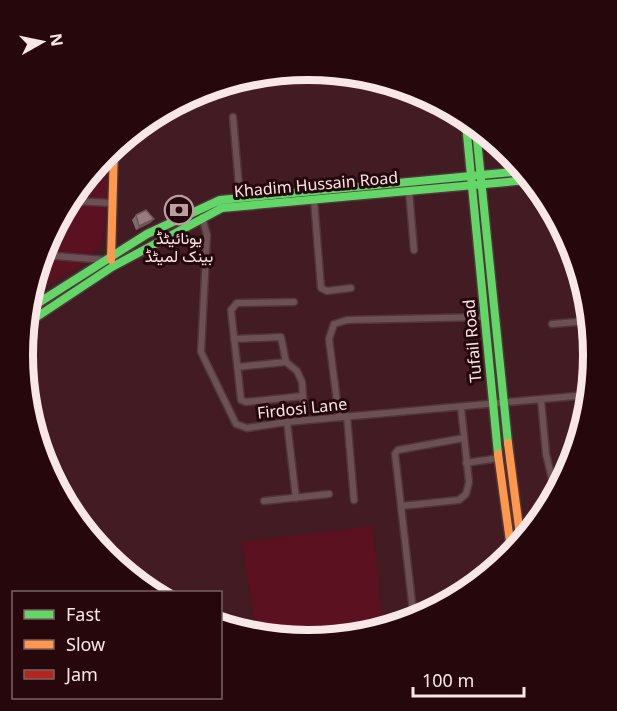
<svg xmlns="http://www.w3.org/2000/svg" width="617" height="711" viewBox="0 0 617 711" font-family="'Noto Sans',Vazirmatn,sans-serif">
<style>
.built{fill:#5b1120}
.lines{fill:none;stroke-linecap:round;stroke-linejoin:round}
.street-casing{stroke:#4f363a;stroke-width:9}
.fast-casing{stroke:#4f363a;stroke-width:11}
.slow-casing{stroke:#4f363a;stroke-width:11}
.jam-casing{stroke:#4f363a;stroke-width:11}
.street{stroke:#6c5053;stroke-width:6}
.fast{stroke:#63d668;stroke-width:8}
.slow{stroke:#ff974d;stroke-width:8}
.jam{stroke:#b3261e;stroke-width:8}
.wall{fill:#84696c}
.shaded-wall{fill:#6b5558}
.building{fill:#997a7e;stroke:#6b5558;stroke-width:1.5}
.labels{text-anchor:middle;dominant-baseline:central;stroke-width:6;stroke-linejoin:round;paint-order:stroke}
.street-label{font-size:16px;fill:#f9e6e7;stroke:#26080c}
.poi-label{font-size:16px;fill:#f9e6e7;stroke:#26080c}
.rim{fill:none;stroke:#f9e6e7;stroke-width:8}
</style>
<rect width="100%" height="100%" fill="#421b23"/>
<path class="built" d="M109,151L103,244L80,266L36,290L44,246Z
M373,526L382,622L362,631L308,641L256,631L242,542Z"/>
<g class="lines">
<g class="street-casing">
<path id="street" d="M233,117L240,198
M409,191L414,250
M314,200L321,288L327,291L351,288
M74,201L111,203
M202,217L207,235L201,352L236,424L247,428L287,422L587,395
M43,255L105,260
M294,302L237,303L231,310L241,400L246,402L303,396L305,420
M552,324L588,321
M234,339L281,337L286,362L297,371L302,382L303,396
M237,367L286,362
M541,400L546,454L555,492
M461,408L469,482L466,494L459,500L401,506L395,454L398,450L464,438
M347,416L354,500
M339,417L329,339L334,324L347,320L485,317
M287,422L296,498
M466,463L499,458
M264,501L329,494
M401,506L414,620"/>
</g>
<g class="fast-casing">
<path id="fast" d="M466,124L498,454
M476,130L508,443
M32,307L147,234L220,200L523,171
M29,322L112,267L222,208L528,180"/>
</g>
<g class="slow-casing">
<path id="slow" d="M111,260L114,148
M508,443L521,543
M498,454L512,556"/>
</g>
<g class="jam-casing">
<path id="jam" d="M413,621L421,618"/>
</g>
<use href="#street" class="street"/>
<use href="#fast" class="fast"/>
<use href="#slow" class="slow"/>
<use href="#jam" class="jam"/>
</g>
<path class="wall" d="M175,200L186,203L183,207L175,212L172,205Z
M136,215L154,219L150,223L136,230L132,220Z"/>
<path class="shaded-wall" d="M186,203L183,207L175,212L179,207Z
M154,219L150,223L136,230L139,226Z"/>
<path class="building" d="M182,195L186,203L179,207L175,200Z
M146,210L154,219L139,226L136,215Z"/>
<defs>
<g id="bank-ring" transform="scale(1.5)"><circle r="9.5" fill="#26080c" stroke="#b99fa2" stroke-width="1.5"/><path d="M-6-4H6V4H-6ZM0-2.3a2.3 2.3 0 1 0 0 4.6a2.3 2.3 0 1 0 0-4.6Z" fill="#b99fa2"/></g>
</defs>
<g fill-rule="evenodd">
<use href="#bank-ring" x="179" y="210"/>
</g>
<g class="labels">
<g class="street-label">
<text transform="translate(316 184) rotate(-5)">Khadim Hussain Road</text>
<text transform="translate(472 341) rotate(-95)">Tufail Road</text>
<text transform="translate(302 408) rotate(-6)">Firdosi Lane</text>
</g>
<g class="poi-label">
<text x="179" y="238">یونائیٹڈ<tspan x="179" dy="18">بینک لمیٹڈ</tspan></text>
</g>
</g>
<path d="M0 0H617V711H0ZM33 355a275 275 0 1 1 550 0a275 275 0 1 1-550 0Z" fill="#26080c" fill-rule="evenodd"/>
<path class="rim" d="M33 355a275 275 0 1 1 550 0a275 275 0 1 1-550 0Z"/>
<rect x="12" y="591" width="210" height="108" fill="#26080c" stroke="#7a6164" stroke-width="1.5"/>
<rect x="24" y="610" width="30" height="9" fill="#63d668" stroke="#7a6164" stroke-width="1.5"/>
<text x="66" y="621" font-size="18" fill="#f9e6e7">Fast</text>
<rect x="24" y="640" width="30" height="9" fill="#ff974d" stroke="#7a6164" stroke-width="1.5"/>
<text x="66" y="651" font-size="18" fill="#f9e6e7">Slow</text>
<rect x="24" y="670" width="30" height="9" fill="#b3261e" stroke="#7a6164" stroke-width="1.5"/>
<text x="66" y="681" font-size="18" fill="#f9e6e7">Jam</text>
<g transform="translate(42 42) rotate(81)" stroke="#26080c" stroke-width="4.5" paint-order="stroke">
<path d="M0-4.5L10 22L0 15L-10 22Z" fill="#f9e6e7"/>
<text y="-9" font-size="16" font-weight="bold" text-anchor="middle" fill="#f9e6e7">N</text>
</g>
<path d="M413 687v9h111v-9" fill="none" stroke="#f9e6e7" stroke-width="3"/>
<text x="422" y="687" font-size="18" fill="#f9e6e7" stroke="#26080c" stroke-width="4.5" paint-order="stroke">100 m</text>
</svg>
